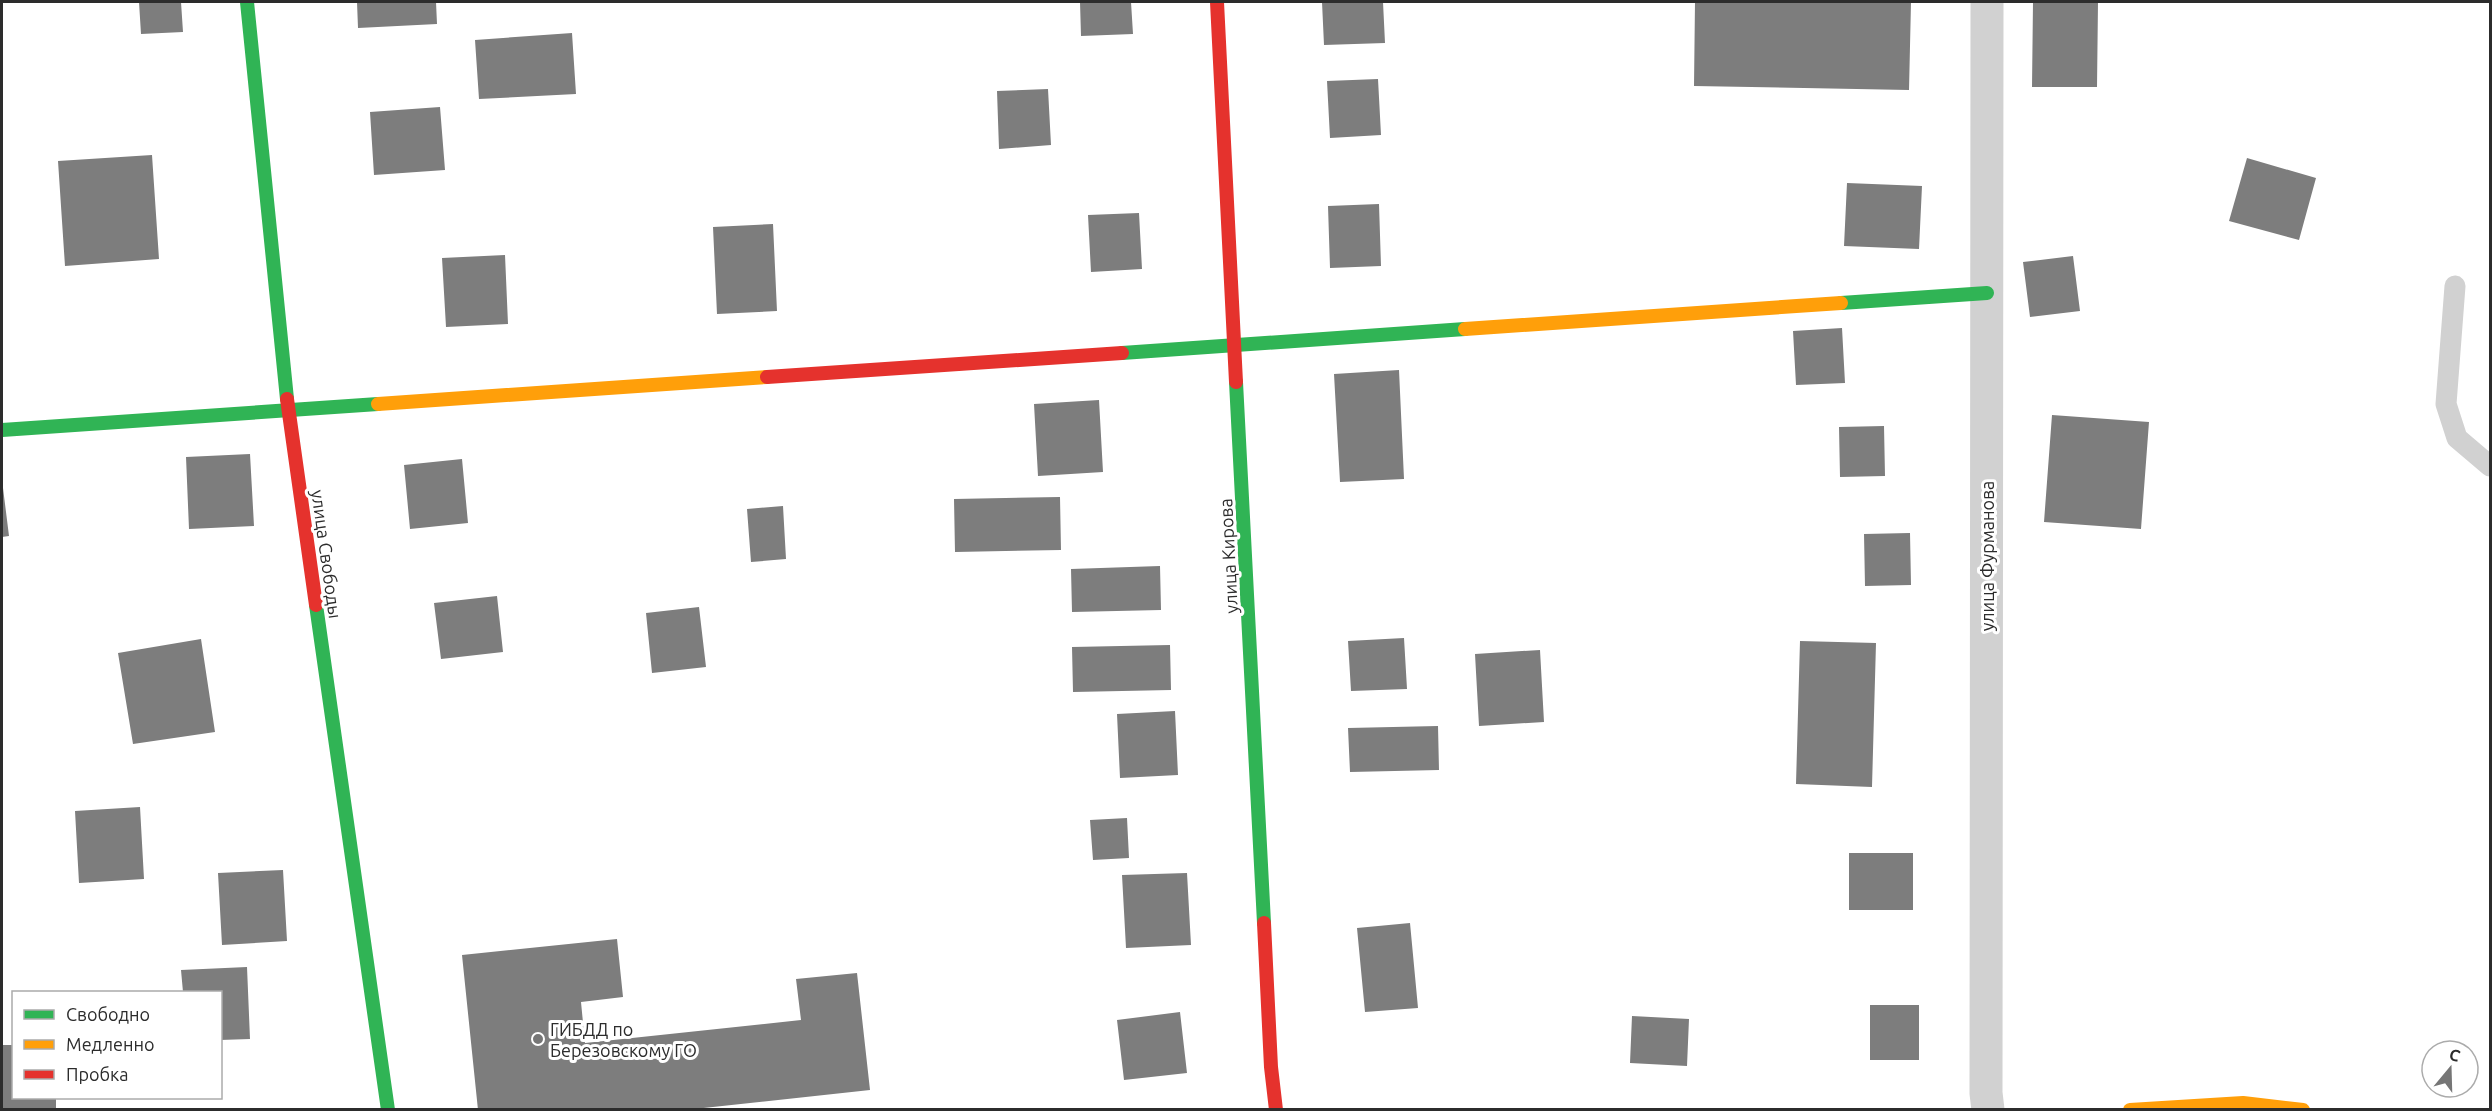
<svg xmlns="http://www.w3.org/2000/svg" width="2492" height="1111" viewBox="0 0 2492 1111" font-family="Ubuntu,sans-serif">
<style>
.building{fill:#7d7d7d}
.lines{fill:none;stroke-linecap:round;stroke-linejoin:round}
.lane{stroke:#d1d1d1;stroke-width:21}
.street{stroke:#d1d1d1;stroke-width:33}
.fast{stroke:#30b455;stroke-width:14}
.slow{stroke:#ff9f0a;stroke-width:14}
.jam{stroke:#e5322d;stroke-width:14}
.poi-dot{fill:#767676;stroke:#fff;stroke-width:2}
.labels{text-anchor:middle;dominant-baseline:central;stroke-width:6;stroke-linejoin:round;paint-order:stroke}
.street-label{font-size:18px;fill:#2c2c2c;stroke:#fff}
.poi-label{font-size:18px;fill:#2c2c2c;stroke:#fff;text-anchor:start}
</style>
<rect width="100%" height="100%" fill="#fff"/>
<path class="building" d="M139,2H181L183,32L141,34Z
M357,2H436L437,24L358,28Z
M1080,2H1131L1133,34L1081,36Z
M1322,2H1383L1385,43L1324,45Z
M1695,2H1911L1909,90L1694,86Z
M2033,2H2098L2097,87H2032Z
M572,33L576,94L479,99L475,40Z
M1378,79L1381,135L1330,138L1327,81Z
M1048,89L1051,145L999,149L997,91Z
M440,107L445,170L374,175L370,112Z
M152,155L159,259L65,266L58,161Z
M2247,158L2316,178L2299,240L2229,221Z
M1847,183L1922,186L1919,249L1844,246Z
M1379,204L1381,266L1330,268L1328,206Z
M1139,213L1142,269L1091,272L1088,215Z
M773,224L777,311L717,314L713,227Z
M505,255L508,324L446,327L442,258Z
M2073,256L2080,311L2030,317L2023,262Z
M1842,328L1845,383L1796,385L1793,331Z
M1399,370L1404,479L1340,482L1334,374Z
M1099,400L1103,472L1038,476L1034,404Z
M2052,415L2149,422L2141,529L2044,522Z
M1884,426L1885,476L1840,477L1839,427Z
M250,454L254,526L189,529L186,457Z
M462,459L468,523L410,529L404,465Z
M2,480L9,536L2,537Z
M1060,497L1061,550L955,552L954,499Z
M783,506L786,559L751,562L747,509Z
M1910,533L1911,585L1865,586L1864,534Z
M1160,566L1161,610L1072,612L1071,569Z
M497,596L503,652L441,659L434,603Z
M699,607L706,667L652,673L646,613Z
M1404,638L1407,689L1351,691L1348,641Z
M201,639L215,732L133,744L118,653Z
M1800,641L1876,643L1872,787L1796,784Z
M1170,645L1171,690L1073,692L1072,647Z
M1540,650L1544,722L1479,726L1475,654Z
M1175,711L1178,775L1120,778L1117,714Z
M1438,726L1439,770L1350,772L1348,728Z
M140,807L144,879L79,883L75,811Z
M1127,818L1129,858L1093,860L1090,820Z
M1849,853H1913V910H1849Z
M283,870L287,941L222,945L218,873Z
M1187,873L1191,945L1126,948L1122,875Z
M1410,923L1418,1008L1365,1012L1357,928Z
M617,939L623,997L581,1002L585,1043L801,1020L796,979L857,973L870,1090L685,1110H478L462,955Z
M247,967L250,1039L220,1040V992H183L181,970Z
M1870,1005H1919V1060H1870Z
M1180,1012L1187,1073L1124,1080L1117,1020Z
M1632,1016L1689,1019L1687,1066L1630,1063Z
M2,1045H14V1098H56V1108L2,1110Z"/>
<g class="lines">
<path class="lane" d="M2455,286L2446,404L2457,438L2490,466"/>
<path class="street" d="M1987,2L1986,1093L1988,1110"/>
<path class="fast" d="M247,2L287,399
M1841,303L1987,293
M1122,353L1465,329
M1236,382L1264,923
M2,430L378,404
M316,605L388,1110"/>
<path class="slow" d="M1465,329L1841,303
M378,404L767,377
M2130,1110L2243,1103L2303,1110"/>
<path class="jam" d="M1217,2L1236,382
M767,377L1122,353
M287,399L316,605
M1264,923L1271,1067L1276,1110"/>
</g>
<circle class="poi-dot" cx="538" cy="1039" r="6"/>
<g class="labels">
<g class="street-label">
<text transform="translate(327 554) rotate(82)">улица Свободы</text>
<text transform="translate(1228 556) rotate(-93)">улица Кирова</text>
<text transform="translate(1987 556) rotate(-90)">улица Фурманова</text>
</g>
<g class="poi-label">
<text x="550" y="1029">ГИБДД по<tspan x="550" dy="21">Березовскому ГО</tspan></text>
</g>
</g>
<rect width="2492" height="1111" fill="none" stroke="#2c2c2c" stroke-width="6"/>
<rect x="12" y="991" width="210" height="108" fill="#ffffff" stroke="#ababab" stroke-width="1.5"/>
<rect x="24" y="1010" width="30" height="9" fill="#30b455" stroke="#ababab" stroke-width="1.5"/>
<text x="66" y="1021" font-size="18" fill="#2c2c2c">Свободно</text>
<rect x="24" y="1040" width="30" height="9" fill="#ff9f0a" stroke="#ababab" stroke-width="1.5"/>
<text x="66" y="1051" font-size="18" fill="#2c2c2c">Медленно</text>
<rect x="24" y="1070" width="30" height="9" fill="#e5322d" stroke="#ababab" stroke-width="1.5"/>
<text x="66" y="1081" font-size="18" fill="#2c2c2c">Пробка</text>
<g transform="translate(2450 1069) rotate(19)"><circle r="28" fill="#ffffff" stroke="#ababab" stroke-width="1.5"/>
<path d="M0-4.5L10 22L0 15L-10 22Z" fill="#767676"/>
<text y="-9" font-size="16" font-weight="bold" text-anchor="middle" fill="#2c2c2c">С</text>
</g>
</svg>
